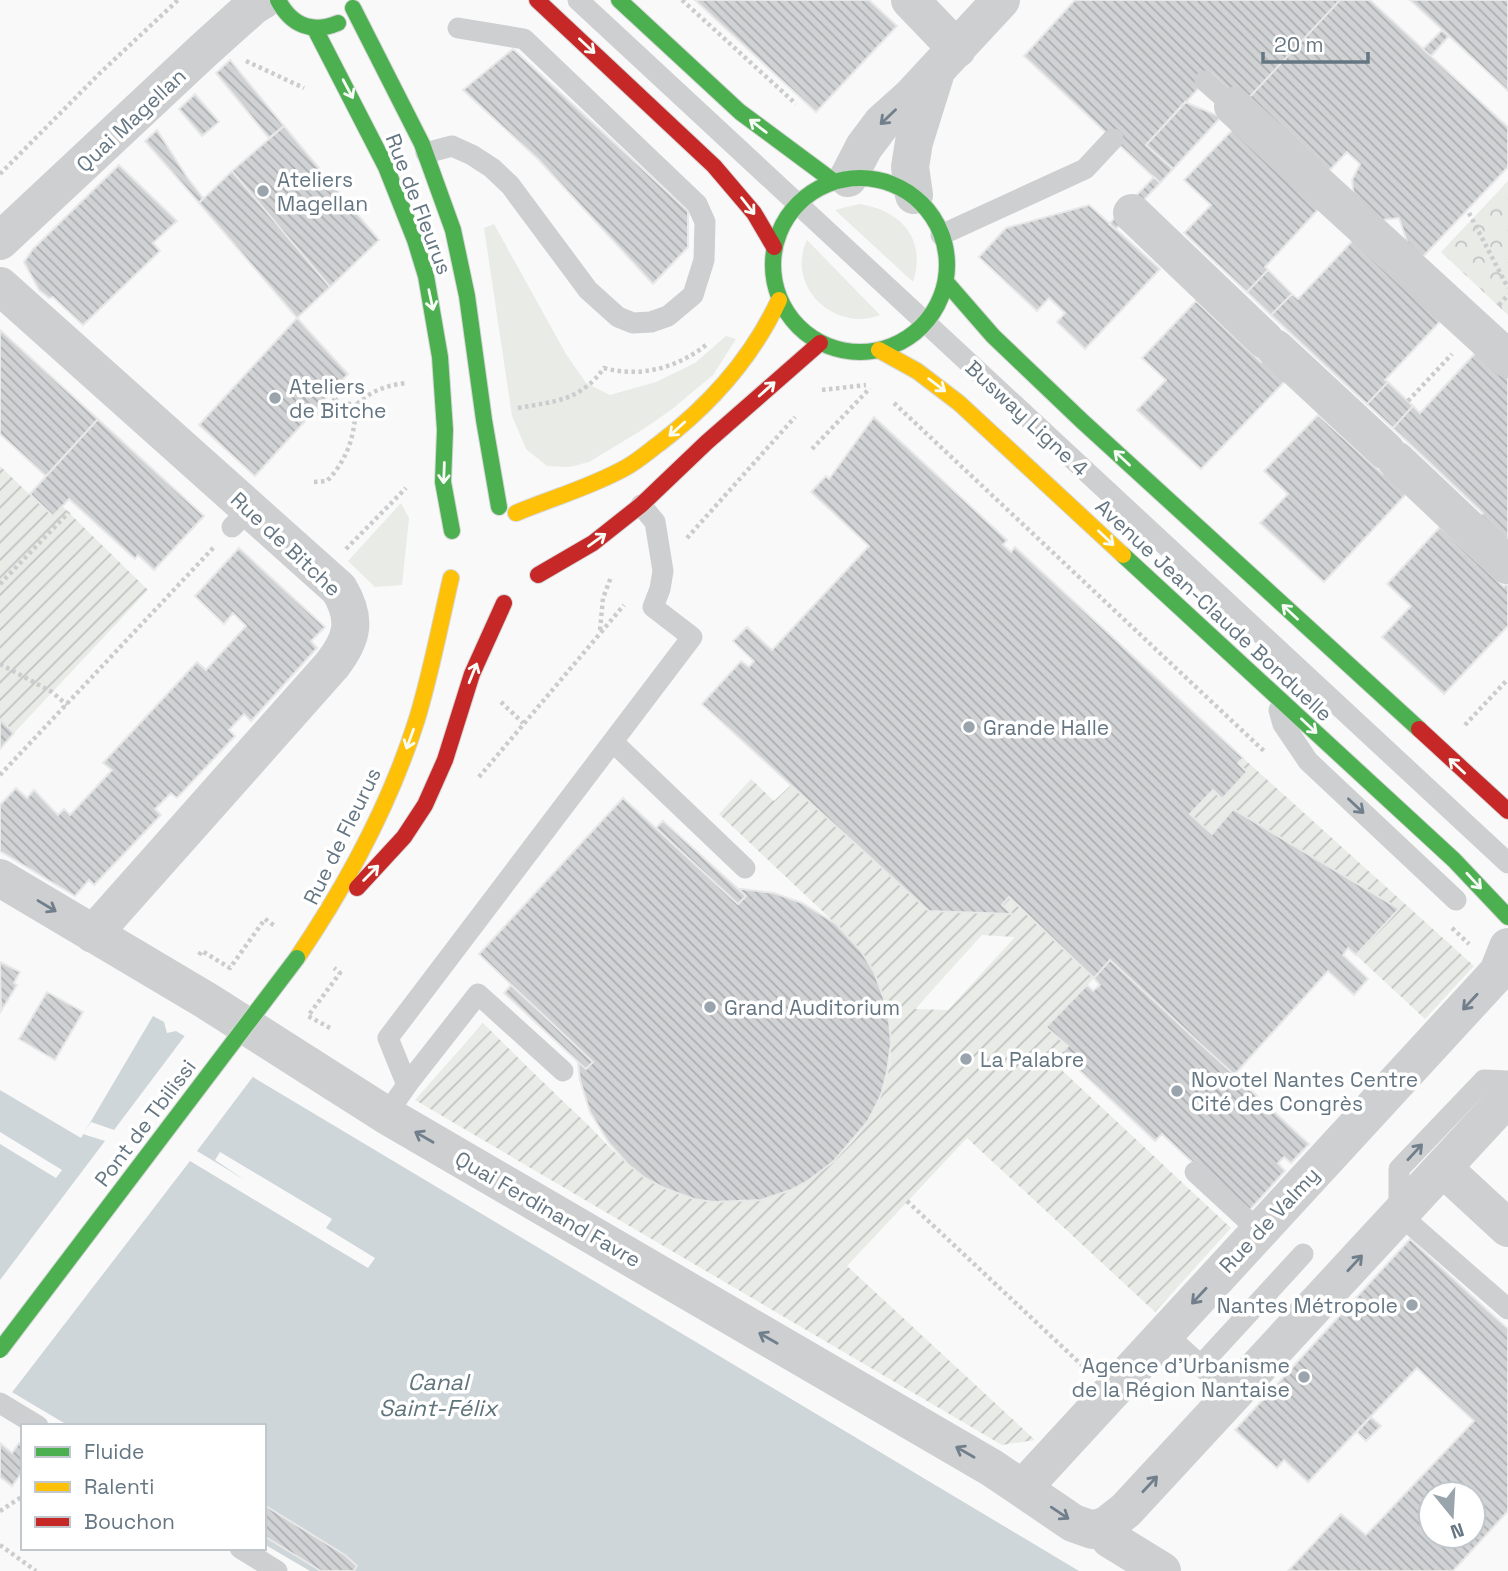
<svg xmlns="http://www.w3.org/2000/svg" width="1508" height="1571" viewBox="0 0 1508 1571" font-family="'Space Grotesk',sans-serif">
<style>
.grass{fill:#e8ebe6}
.park{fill:url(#park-crowns)}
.garden{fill:url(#garden-furrows);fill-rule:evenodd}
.water{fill:#ced6d9}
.pier{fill:#f9f9f9}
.building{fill:url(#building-back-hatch);stroke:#e8e8e8;stroke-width:2;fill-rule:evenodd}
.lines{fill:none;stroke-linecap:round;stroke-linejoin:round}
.fast-casing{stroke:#d5d6d7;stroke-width:18}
.slow-casing{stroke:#d5d6d7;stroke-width:18}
.jam-casing{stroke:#d5d6d7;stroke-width:18}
.path{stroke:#cbcccd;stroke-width:4.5;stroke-dasharray:3.5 3.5;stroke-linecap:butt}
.lane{stroke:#cecfd0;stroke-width:21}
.street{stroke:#cecfd0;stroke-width:38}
.fast{stroke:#4caf50;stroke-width:16}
.slow{stroke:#ffc107;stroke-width:16}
.jam{stroke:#c62828;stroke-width:16}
.fast-bridge-casing{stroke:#d5d6d7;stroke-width:18;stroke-linecap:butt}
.fast-bridge{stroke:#4caf50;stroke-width:16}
.oneway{stroke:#f6fbf6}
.oneway2{stroke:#707f8b}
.poi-dot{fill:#99a4ac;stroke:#fff;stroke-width:2.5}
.labels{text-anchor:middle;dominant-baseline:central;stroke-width:7;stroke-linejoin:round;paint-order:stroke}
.street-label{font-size:21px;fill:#657683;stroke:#fff}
.poi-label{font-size:21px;fill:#657683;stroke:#fff;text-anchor:start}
.water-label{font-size:23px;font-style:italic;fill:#60757c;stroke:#fff}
</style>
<defs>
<pattern id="park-crowns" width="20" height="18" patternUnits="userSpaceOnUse" patternTransform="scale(1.75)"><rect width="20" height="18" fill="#e8ebe6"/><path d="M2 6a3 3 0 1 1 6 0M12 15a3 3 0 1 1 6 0" fill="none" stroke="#c0c3c0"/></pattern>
<pattern id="garden-furrows" width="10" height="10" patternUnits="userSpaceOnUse" patternTransform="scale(1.75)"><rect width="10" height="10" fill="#e8ebe6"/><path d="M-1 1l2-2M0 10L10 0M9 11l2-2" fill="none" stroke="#c0c3c0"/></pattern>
<pattern id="building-back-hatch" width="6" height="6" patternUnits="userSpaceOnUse" patternTransform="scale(1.75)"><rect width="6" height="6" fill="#d0d2d3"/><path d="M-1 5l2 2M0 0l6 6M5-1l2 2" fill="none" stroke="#acafb1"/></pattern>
</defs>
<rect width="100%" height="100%" fill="#f9f9f9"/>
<path class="grass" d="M859,204C901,210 927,239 913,282L835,210Z
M494,224L566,354L586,383L610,395L656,382L695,363L726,336L736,339L713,375L671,410L642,430L589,462L569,467L547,466L526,449L512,416L484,228Z
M807,240L880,315C835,333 785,286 807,240Z
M401,503L409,518L402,585L375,587L348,561Z"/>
<path class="park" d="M1508,181V315L1441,252Z"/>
<path class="garden" d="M0,466L52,516L62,506L148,590L14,733L0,721Z
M1243,758L1474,966L1425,1019L1356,955L1399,909L1234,809L1212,834L1190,814Z
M751,779L774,801L791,785L929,911L1011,914L1002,905L1009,897L1094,978L1047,1027L1068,1046L1053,1062L1231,1228L1155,1312L967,1138L847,1266L1035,1440L1002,1445L415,1100L483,1023C517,1057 551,1090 586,1123C609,1146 632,1173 662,1187C781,1245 926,1123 884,997C868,951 834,922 800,890C773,865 746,839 719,814ZM982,935L1015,937L948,1010L915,1009Z"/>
<path class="water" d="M153,1016L164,1022L167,1033L176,1031L1079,1571H310L264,1544V1426H69L0,1385V1144L56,1178L62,1170L0,1132V1090L81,1138Z"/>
<path class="pier" d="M187,1033L255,1074L197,1151L245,1180L215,1160L220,1152L332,1219L326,1228L375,1258L368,1268L190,1161L10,1395L0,1389V1280L105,1141L83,1134L91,1122L114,1130Z"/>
<path class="building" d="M695,0H869L897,26L816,112Z
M1075,0H1340L1244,103L1212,74L1146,145L1173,169L1160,183L1024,56Z
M1340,0H1370L1508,127V167L1415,265L1399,218L1380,220L1354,198L1352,180L1360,164L1347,152L1324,176L1244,103Z
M1410,0H1508V91L1449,36Z
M1442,30L1449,36L1431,56L1423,49Z
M513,49L688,211V247L653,284L538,159L463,90Z
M230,60L284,126L269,138L216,73Z
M195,94L219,122L202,136L179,109Z
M1185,102L1221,117L1173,169L1146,145Z
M1238,124L1327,200L1265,267L1268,270L1247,292L1184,233L1211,205L1184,180Z
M284,126L379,240L330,287L232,171Z
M157,130L187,177L203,198L199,203L145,141Z
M119,165L177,221L153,243L160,251L83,325L53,297L49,298L39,290L24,262L33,249Z
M232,171L330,287L297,318L199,203Z
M1154,177L1160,183L1116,229L1109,224Z
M1089,205L1160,269L1085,349L1057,322L1065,313L1049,298L1037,311L979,257L1006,228Z
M1358,235L1448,313L1385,380L1388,382L1367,404L1271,315L1292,294L1298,299Z
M1268,270L1292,294L1271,315L1247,292Z
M1196,301L1261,362L1264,359L1286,380L1201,469L1137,410L1166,380L1142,358Z
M297,318L348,374L255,476L199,425Z
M0,330L98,419L46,476L0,434Z
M1480,348L1508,374V543L1480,516L1483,513L1393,428L1413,406L1420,413Z
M1388,382L1413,406L1393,428L1367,404Z
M1318,415L1383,474L1385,471L1408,492L1324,582L1260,523L1288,494L1264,471Z
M874,417L1007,540L1003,545L1011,552L1015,547L1243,758L1238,763L1247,772L1222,799L1213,790L1190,814L1212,834L1233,809L1399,909L1356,955L1348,948L1343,955L1368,979L1354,995L1328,971L1234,1075L1110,960L1094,978L1009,897L1002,905L1012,914L929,911L702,704L741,661L749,667L754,661L733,641L747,627L772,650L869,546L811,492L826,476L829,479Z
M98,419L204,516L154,570L138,555L135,559L69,499L53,516L30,494Z
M1440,527L1504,587L1506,584L1508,586V626L1444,694L1382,637L1411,606L1387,584Z
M239,548L325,627L311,641L317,648L251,721L244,714L229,730L235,736L177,798L171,793L155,809L161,815L94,885L89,880L75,896L0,851V805L16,788L27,798L34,790L58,815L64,809L70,815L112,770L103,763L197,662L206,670L246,626L233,613L224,624L195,596Z
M1,720L14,733L0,749V721Z
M623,798L738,904L746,896L738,889H742L774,893L802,903L836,924L861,951L874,972L884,999L889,1021L891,1043L887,1072L881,1095L868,1121L834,1161L809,1180L791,1190L761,1200L713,1202L694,1199L664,1188L645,1178L628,1164L609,1143L590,1112L580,1080L578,1062L586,1069L593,1062L479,954Z
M663,821L746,896L738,904L656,828Z
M1110,960L1309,1144L1291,1163L1284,1157L1278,1163L1285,1171L1247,1213L1162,1134L1155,1141L1061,1053L1068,1046L1046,1027L1087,985L1093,991L1100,985L1094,978Z
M0,962L20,972L14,983L17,985L1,1011Z
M511,985L593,1062L586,1069L504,993Z
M47,992L83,1012L55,1060L19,1039Z
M1410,1239L1508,1329V1511L1453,1571H1288L1341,1514L1366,1535L1474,1421L1417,1368L1308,1482L1284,1460L1277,1468L1235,1430ZM1431,1494H1473V1536H1431Z
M1371,1417L1381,1426L1366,1441L1357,1432Z
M0,1443L12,1453L19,1443L23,1446V1471L12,1486L0,1477Z
M264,1505L345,1555L357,1566L354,1571H321L264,1536Z"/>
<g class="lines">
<g class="fast-casing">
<path id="fast" d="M278,0C291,25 312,34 338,23
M619,0L740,112L833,181
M353,8L422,144L453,230L467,296L484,420L499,507
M315,29L386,167L415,240L426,276L440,357L445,430L443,482L452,531
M773 265a87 87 0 1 1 174 0a87 87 0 1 1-174 0Z
M946,282L993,336L1082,421L1419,729
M1123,555L1454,860L1508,917"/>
</g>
<g class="slow-casing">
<path id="slow" d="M879,350L917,371L959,403L1123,555
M516,513C552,498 591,487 625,468C638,461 649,451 660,443C711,404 752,358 779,300
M297,958C347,884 390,805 417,719C431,673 440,625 451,578"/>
</g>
<g class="jam-casing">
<path id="jam" d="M537,0L714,166L754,213L774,247
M538,575L593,543L641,505L707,442L820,343
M1419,729L1508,811
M357,888L404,837L425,805L445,760L472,674L504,603"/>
</g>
<path class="path" d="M682,0L796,104
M246,61L304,88
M0,174L100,73L178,0
M1469,213L1508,288
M1499,305L1508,295
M822,390L866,385
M330,394L338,402L356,405
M1408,401L1452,354
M894,403L1265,752
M518,408C556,401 580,401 604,368C640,378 677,368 706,345
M314,412L319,417L335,399
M812,449L870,388
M314,482L327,481C348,459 355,435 356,405C370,391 387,385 407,383
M687,538L795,417
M346,549L406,488
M0,584L69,512
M600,630L603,598L611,577
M0,664L52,692L67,705
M501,702L523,723
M1465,725L1508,679
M0,775L215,546
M479,777L624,605
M1452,928L1469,944
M199,955L202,951L230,968L265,919L275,926
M330,1028L308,1016L340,973L334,968
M907,1201L1086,1369
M0,1511L23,1496
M0,1545L36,1571"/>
<path class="lane" d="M578,0L1508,863
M1205,81L1233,106
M426,153L452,146L472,155L492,168L510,185L588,290L618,317L633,323L651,322L668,316L693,295L704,260L705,222L697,204L524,39L458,28
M941,235L1085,169L1113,139
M232,527L250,509
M1279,710L1283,724L1308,761L1456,900
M613,742L745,868
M1508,1081L1484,1080L1399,1169V1214L1508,1309
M407,1085L388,1038L692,637L653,607L660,589L663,571L655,522L641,505
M386,1115L409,1082L478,994L563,1071
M1195,1172L1259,1231
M1165,1333L1233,1395
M1201,1365L1303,1254
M0,1403L38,1426
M240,1548L277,1571"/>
<path class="street" d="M910,0L957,49
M1233,106L1308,176
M848,178L864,147L882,123L911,97L1001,0
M1317,184L1508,359
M914,195L910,167L914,142L935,75
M1132,213L1265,340
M0,241L204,50L253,6L263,0
M0,286L339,589C357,619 353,638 332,665L93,934
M1275,348L1386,451
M1396,460L1507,565
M0,878L207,1001L386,1115L992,1468L1073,1523L1093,1530L1107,1525L1126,1510L1508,1097
M1443,1168L1508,1228
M1023,1488L1498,972L1508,947
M1110,1539L1162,1571"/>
<use href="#fast" class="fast"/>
<use href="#slow" class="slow"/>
<use href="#jam" class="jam"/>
<g class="fast-bridge-casing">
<path id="fast-bridge" d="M0,1350L297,958"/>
</g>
<use href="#fast-bridge" class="fast-bridge"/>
</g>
<defs><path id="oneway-shaft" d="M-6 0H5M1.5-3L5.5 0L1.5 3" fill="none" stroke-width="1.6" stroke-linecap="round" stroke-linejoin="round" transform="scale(1.75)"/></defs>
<g class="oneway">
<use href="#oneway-shaft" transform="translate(587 46) rotate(43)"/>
<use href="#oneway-shaft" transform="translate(348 89) rotate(62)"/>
<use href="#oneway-shaft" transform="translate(758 126) rotate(-142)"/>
<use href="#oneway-shaft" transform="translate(748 206) rotate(52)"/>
<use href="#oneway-shaft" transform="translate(431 300) rotate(78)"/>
<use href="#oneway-shaft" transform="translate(937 385) rotate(37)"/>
<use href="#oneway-shaft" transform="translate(767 389) rotate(-42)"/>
<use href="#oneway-shaft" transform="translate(677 429) rotate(138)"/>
<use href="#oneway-shaft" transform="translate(1122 458) rotate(-137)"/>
<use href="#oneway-shaft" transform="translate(444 473) rotate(92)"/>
<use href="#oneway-shaft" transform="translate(1106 538) rotate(43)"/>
<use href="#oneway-shaft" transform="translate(597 540) rotate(-36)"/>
<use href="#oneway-shaft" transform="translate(1290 612) rotate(-137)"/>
<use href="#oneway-shaft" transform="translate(473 673) rotate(-68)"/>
<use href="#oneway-shaft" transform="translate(1309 726) rotate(43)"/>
<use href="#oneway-shaft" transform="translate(410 739) rotate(110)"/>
<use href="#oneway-shaft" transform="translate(1457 766) rotate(-137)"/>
<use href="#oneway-shaft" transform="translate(371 873) rotate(-45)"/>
<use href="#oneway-shaft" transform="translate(1474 881) rotate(47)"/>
</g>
<g class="oneway2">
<use href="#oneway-shaft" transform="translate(888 117) rotate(136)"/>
<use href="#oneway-shaft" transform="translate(1356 806) rotate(43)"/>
<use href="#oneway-shaft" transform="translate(47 906) rotate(31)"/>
<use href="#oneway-shaft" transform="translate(1470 1002) rotate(133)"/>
<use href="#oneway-shaft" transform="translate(424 1137) rotate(-150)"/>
<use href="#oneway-shaft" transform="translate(1415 1152) rotate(-47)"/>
<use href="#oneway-shaft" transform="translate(1355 1263) rotate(-47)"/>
<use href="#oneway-shaft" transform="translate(1199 1296) rotate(133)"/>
<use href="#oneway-shaft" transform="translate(768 1338) rotate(-150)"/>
<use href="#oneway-shaft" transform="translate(965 1452) rotate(-150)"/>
<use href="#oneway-shaft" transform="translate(1150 1484) rotate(-47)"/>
<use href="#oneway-shaft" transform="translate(1060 1513) rotate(34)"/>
</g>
<g class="poi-dot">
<circle cx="263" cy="191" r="7"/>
<circle cx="275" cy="398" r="7"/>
<circle cx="969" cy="727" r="7"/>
<circle cx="710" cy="1007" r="7"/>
<circle cx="966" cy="1059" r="7"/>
<circle cx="1177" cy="1091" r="7"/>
<circle cx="1412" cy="1305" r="7"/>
<circle cx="1304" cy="1377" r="7"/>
</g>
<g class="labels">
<g class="street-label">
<text transform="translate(131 120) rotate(-43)">Quai Magellan</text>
<text transform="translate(419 204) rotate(69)">Rue de Fleurus</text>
<text transform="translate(1027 418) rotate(43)">Busway Ligne 4</text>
<text transform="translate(286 544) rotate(43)">Rue de Bitche</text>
<text transform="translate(1214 610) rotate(43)">Avenue Jean-Claude Bonduelle</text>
<text transform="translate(342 836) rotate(-64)">Rue de Fleurus</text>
<text transform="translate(145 1123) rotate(-53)">Pont de Tbilissi</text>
<text transform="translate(548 1209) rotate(30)">Quai Ferdinand Favre</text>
<text transform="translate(1269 1220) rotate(-47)">Rue de Valmy</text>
</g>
<g class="poi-label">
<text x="277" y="179">Ateliers<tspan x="277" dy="24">Magellan</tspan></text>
<text x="289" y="386">Ateliers<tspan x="289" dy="24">de Bitche</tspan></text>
<text x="983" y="727">Grande Halle</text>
<text x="724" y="1007">Grand Auditorium</text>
<text x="980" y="1059">La Palabre</text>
<text x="1191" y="1079">Novotel Nantes Centre<tspan x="1191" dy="24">Cité des Congrès</tspan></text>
<text x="1398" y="1305" text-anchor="end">Nantes Métropole</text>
<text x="1290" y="1365" text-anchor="end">Agence d'Urbanisme<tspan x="1290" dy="24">de la Région Nantaise</tspan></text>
</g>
<g class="water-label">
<text x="438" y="1382">Canal<tspan x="438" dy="26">Saint-Félix</tspan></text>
</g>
</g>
<rect x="21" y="1424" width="245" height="126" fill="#ffffff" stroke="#c1c8cd" stroke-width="2"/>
<rect x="35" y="1447" width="35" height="10" fill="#4caf50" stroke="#c1c8cd" stroke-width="2"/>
<text x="84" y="1459" font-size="21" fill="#657683">Fluide</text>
<rect x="35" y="1482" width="35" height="10" fill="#ffc107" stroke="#c1c8cd" stroke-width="2"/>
<text x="84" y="1494" font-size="21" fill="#657683">Ralenti</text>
<rect x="35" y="1517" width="35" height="10" fill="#c62828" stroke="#c1c8cd" stroke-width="2"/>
<text x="84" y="1529" font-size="21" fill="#657683">Bouchon</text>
<g transform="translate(1452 1515) rotate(162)"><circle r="33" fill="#ffffff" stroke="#c1c8cd" stroke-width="2"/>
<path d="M0-5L12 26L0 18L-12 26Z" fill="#99a4ac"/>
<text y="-10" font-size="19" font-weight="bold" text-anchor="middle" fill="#657683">N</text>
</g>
<path d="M1263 52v10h105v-10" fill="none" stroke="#657683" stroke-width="3.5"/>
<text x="1274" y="52" font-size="21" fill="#657683" stroke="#ffffff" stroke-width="5" paint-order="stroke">20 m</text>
</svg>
